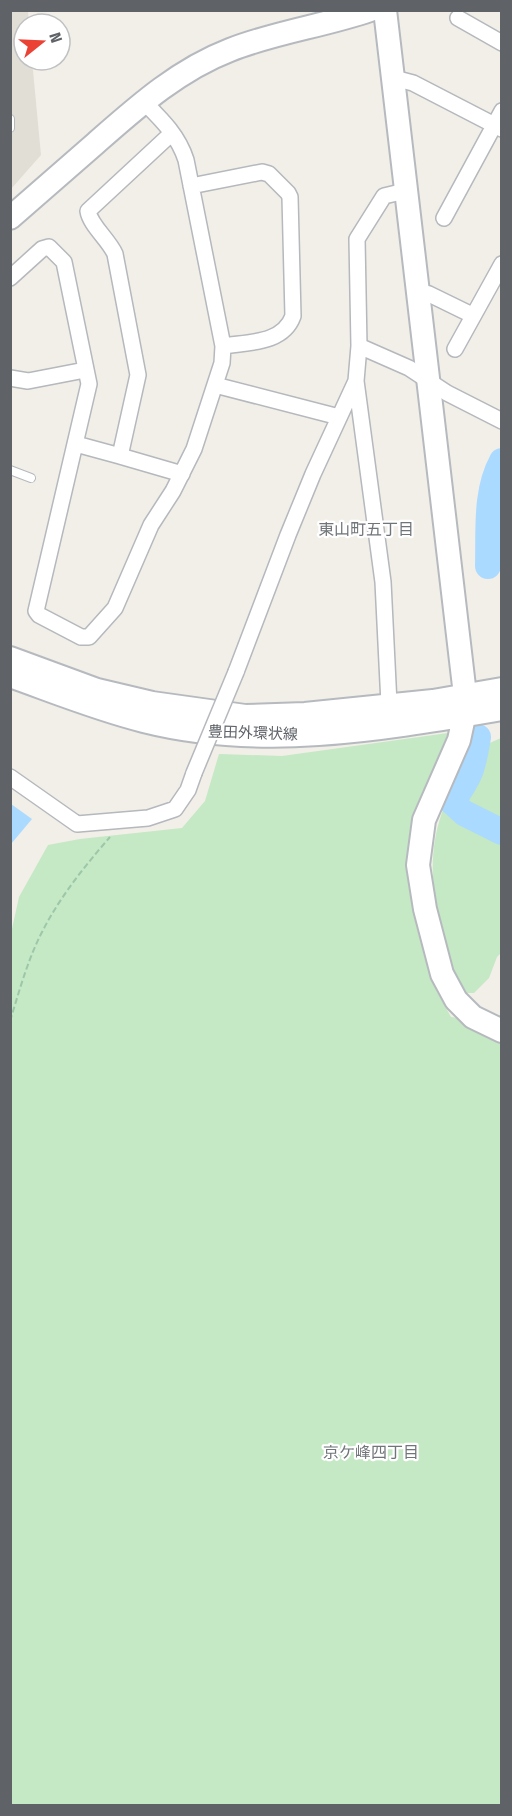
<svg xmlns="http://www.w3.org/2000/svg" width="512" height="1816" viewBox="0 0 512 1816" font-family="'Fira Sans Condensed','Noto Sans JP',sans-serif">
<style>
.education{fill:#e1ded6}
.green{fill:#c5e8c5}
.water{fill:#aadaff}
.lines{fill:none;stroke-linecap:round;stroke-linejoin:round}
.river{stroke:#aadaff;stroke-width:26}
.lane-casing{stroke:#b5b8bc;stroke-width:10}
.street-casing{stroke:#b5b8bc;stroke-width:18}
.secondary-casing{stroke:#b6babf;stroke-width:26}
.path{stroke:#9cc7a9;stroke-width:2;stroke-dasharray:6 3;stroke-linecap:butt}
.lane{stroke:#fff;stroke-width:8}
.street{stroke:#fff;stroke-width:15}
.secondary{stroke:#fff;stroke-width:22}
.street-bridge-casing{stroke:#b5b8bc;stroke-width:18;stroke-linecap:butt}
.street-bridge{stroke:#fff;stroke-width:15}
.labels{text-anchor:middle;dominant-baseline:central;stroke-width:4.5;stroke-linejoin:round;paint-order:stroke}
.street-label{font-size:15px;fill:#5f6368;stroke:#fff}
.neighbourhood-label{font-size:16px;fill:#70757a;stroke:#fff}
</style>
<rect width="100%" height="100%" fill="#f1efe8"/>
<path class="education" d="M11,11H28L29,24H24V60H32L41,155L11,189Z"/>
<path class="green" d="M448,733L419,813L413,874L424,956L436,990L451,1017L473,1020L491,1015H501V1805L11,1806L10,938L19,897L48,845L80,839L182,828L205,801L219,754L282,756Z
M501,738V825L459,800L479,764L483,746Z
M445,805L501,838V953L497,957L489,978L474,993H462C439,934 419,867 445,805Z"/>
<path class="water" d="M11,804L32,819L11,844Z"/>
<g class="lines">
<path class="river" d="M488,566C489,531 485,492 502,461
M478,737C473,769 471,775 452,802L464,813L502,832"/>
<g class="lane-casing">
<path id="lane" d="M10,119V128
M10,470L31,478"/>
</g>
<g class="street-casing">
<path id="street" d="M458,18L502,43
M394,78L413,83L502,129
M191,186L262,172L269,174L288,193L290,197L293,316C283,344 248,342 223,346
M444,218L502,111
M10,278L42,249L49,247L64,262L89,384L36,611L39,615L81,637H89L115,608L151,525L173,491L194,449L222,363L223,346L186,160C178,135 161,119 143,101
M418,291L429,294L472,315
M359,346L409,368L447,393L502,421
M455,349L502,264
M10,378L28,381L85,370
M215,385L339,417
M76,444L120,456L138,375L115,254C109,240 90,225 88,211L172,133
M120,456L182,474
M236,672L288,535L313,474L356,381
M389,704L383,582L356,381L359,346L357,239L384,196L405,191
M10,777L77,824L148,818L175,809L188,790L194,773"/>
</g>
<g class="secondary-casing">
<path id="secondary" d="M385,10L465,695L464,717L459,740L424,820L418,865L425,909L442,974L456,1000L473,1017L502,1031
M10,218C39,193 67,168 96,143C137,107 178,70 230,50C275,32 324,26 370,10
M10,658L97,690L152,703L245,716L305,714L433,701L502,689
M10,676C55,692 99,710 144,721C263,751 384,729 502,709"/>
</g>
<path class="path" d="M10,1021C19,992 27,962 41,934C59,898 84,867 110,837"/>
<use href="#lane" class="lane"/>
<use href="#street" class="street"/>
<use href="#secondary" class="secondary"/>
<g class="street-bridge-casing">
<path id="street-bridge" d="M194,773L236,672"/>
</g>
<use href="#street-bridge" class="street-bridge"/>
</g>
<g class="labels">
<g class="street-label">
<text transform="translate(253 733) rotate(2)">豊田外環状線</text>
</g>
<g class="neighbourhood-label">
<text x="366" y="529">東山町五丁目</text>
<text x="371" y="1452">京ケ峰四丁目</text>
</g>
</g>
<rect width="512" height="1816" fill="none" stroke="#5f6368" stroke-width="24"/>
<g transform="translate(42 42) rotate(72)"><circle r="28" fill="#ffffff" stroke="#bfc1c3" stroke-width="1.5"/>
<path d="M0-4.5L10 22L0 15L-10 22Z" fill="#ea4335"/>
<text y="-9" font-size="16" font-weight="bold" text-anchor="middle" fill="#5f6368">N</text>
</g>
</svg>
